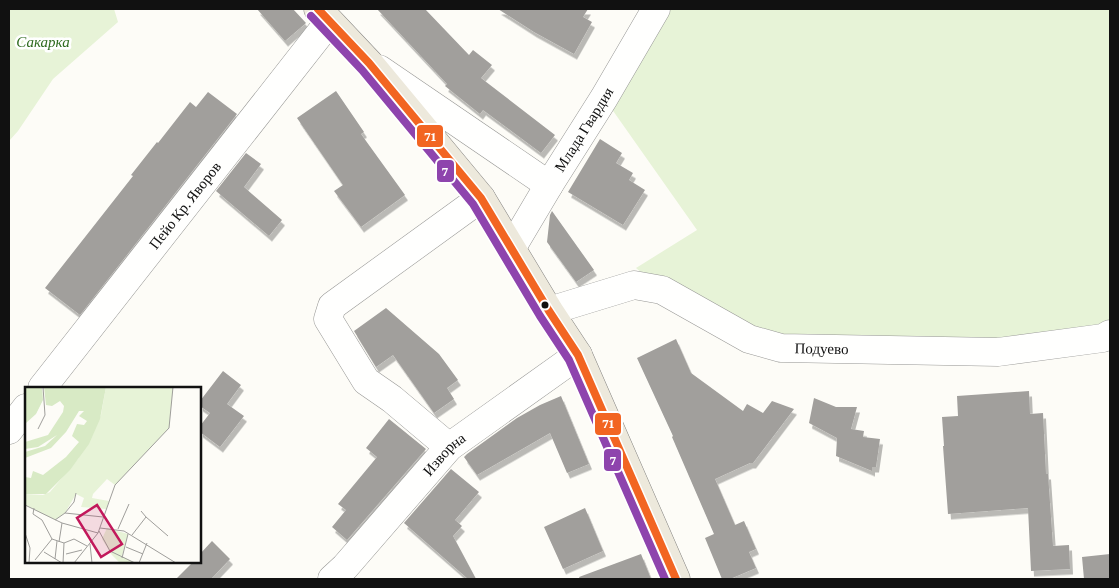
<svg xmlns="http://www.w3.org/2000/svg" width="1119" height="588" viewBox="0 0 1119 588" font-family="'Crimson Pro',serif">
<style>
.green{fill:#e7f3d7}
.building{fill:#a19f9c;filter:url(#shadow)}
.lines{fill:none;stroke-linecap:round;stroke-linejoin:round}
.minor-casing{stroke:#979795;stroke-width:29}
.major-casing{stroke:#858482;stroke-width:29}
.minor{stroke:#fffffe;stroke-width:28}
.major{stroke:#ede9dc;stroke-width:28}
.bus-1-casing{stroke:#fff;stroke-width:11}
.bus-2-casing{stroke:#fff;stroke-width:11}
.bus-1{stroke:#f26522;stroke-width:8}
.bus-2{stroke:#8e44ad;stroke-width:8}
.bus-dot{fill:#111;stroke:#fff;stroke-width:2}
.labels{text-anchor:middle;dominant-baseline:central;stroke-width:5;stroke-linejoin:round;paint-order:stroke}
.park-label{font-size:15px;font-style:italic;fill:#2f6b1f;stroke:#fff}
.street-label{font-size:15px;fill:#111;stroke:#fff}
.inset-road{fill:none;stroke:#9f9e9b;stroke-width:1}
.view{fill:#c2185b;fill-opacity:0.15;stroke:#c2185b;stroke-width:2.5}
.inset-edge{fill:none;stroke:#111;stroke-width:2.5}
.line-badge{stroke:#fff;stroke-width:2}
.badge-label{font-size:14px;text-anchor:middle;font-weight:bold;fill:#fff}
</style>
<defs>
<filter id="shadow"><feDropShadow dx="3" dy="5.5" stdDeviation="0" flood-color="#0004"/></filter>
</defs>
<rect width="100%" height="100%" fill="#fdfcf7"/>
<path class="green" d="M9,9H114L118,22L53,79L18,131L9,141Z
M656,9H1110V339L781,348L662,290L636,268L697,230L604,98Z"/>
<path class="building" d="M257,9H293L306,23L285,41Z
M377,9H425L469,55L473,50L492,65L481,78L555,135L541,153L483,110L480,114L445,86L447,84Z
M498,9H588L583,17L592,22L574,54L534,32Z
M336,91L364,132L361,134L405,195L361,227L334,191L343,185L297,118Z
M208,92L237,114L80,315L45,288L133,176L131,175L157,142L158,143L190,102L196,107Z
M600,139L622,153L616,163L633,173L629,180L645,190L623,225L568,192Z
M246,153L261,164L244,187L282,220L269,236L216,191Z
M552,211L594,270L576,282L547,242L550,215Z
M386,308L439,354L458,380L447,388L454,399L434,413L393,355L376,367L354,331Z
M676,339L691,373L743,411L747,404L763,413L772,401L794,409L753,463H750L715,479L735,525L744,521L756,549L749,552L756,568L730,579H722L705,538L714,534L672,437L673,436L637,358Z
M223,371L241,385L227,404L244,416L220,447L200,432V426L210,413L200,406V401Z
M1029,391L1030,414L1043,413L1046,474H1048L1053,546L1069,545L1070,569L1031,571L1028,508L948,514L943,446H944L942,417L958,416L957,396Z
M561,396L589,464L567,473L550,433L477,475L464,457L467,454L517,418L540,405Z
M814,398L836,407H857L851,429L864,431L863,437L880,439L876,467H872V471L836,456L837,438L809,423Z
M389,419L426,449L347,540L332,527L346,510L338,504L377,457L366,448Z
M451,469L479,492L455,520L462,526L453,536L476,579H468L404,523Z
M585,508L603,551L563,569L544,527Z
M212,541L230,559L211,579H176L193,562H200V554Z
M641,554L651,579H580L579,577Z
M1110,554V579H1084L1082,557Z"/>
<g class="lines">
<g class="minor-casing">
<g id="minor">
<path d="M379,69L549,185"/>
<path id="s1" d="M511,249L549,185L604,98L656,9"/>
<path id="s2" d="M549,311L634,285L662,290L749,339L781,348L998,352L1103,338L1110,334"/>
<path id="s3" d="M42,388L329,22"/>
<path d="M9,430L26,408"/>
<path d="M449,447L392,399L366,381L328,319L332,306L481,198"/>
<path id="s4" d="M332,579L345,567L449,447L578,355"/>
</g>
</g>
<g class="major-casing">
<path id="major" d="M318,9L369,63L481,198L549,311L578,355L676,579"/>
</g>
<use href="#minor" class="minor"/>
<use href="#major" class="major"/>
<g class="bus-1-casing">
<path id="bus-1" d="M318,9L369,63L481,198L549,311L578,355L676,579"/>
</g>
<g class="bus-2-casing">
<path id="bus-2" d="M311,16L362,70L473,204L540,316L569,360L665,579"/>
</g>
<use href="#bus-1" class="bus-1"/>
<use href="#bus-2" class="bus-2"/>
</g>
<circle class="bus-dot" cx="545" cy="305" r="4.5"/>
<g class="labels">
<g class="park-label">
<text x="43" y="42">Сакарка</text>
</g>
<g class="street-label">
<text stroke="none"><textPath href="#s1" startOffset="140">Млада Гвардия</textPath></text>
<text stroke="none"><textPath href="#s3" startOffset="232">Пейо Кр. Яворов</textPath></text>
<text stroke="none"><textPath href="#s2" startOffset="291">Подуево</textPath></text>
<text stroke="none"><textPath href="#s4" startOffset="168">Изворна</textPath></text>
</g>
</g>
<g transform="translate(25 387)">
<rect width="176" height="176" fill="#fdfcf7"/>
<path d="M81,0H148L144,41L90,98L82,92L68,107L67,111L84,114L81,122L56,120L59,111L51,107L40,126L30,133L0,118V107L18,108L25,105L53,72L76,28ZM82,141L103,147L97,169L110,176H95L86,167L77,152Z" fill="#e7f3d7"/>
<path d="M0,0H17L18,13L11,27L1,36ZM19,0H81L75,32L64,57L45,83L21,107H0V90L6,91L8,84L18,88L41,70L54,55L47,49L52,37L59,38L62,34L54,29L59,24H54L41,45L26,61L0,71V65L20,59L32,48L13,60L0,62V55L23,48L38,25L39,19L35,14L27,19L21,18Z" fill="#d8eac5"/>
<path class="inset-road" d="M13,42L20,28L18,0M0,118L37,136L73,146M9,121L8,127L17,133L27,152L39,156L49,152L62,159M40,126L49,115L51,106M121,130L143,149M30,133L40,126L78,130M75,141L99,144L151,176M93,142L104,117M74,144L85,164L110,176M0,146L5,161L4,176M107,148L121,130L116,124M34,155L37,136M65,157L67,176M101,160L118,167M19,165L37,176M41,167L57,163M97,171L103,147M30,172L32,154M10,173L27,152M38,176L39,156M49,176L73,146L90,98L144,41L148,0M114,176L122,156"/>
<path class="view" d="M72,118L97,157L76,170L52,131Z"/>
<rect width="176" height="176" class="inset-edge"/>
</g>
<g class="line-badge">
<rect x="416" y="124" width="28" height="24" rx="5" fill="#f26522"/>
<rect x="436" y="159" width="19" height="24" rx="5" fill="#8e44ad"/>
<rect x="594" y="412" width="28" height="24" rx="5" fill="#f26522"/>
<rect x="603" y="448" width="19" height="24" rx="5" fill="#8e44ad"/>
</g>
<g class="badge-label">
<text x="430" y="141">71</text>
<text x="445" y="176">7</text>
<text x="608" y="428">71</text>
<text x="613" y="465">7</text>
</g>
<rect width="1119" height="588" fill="none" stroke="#111111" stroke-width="20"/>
</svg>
